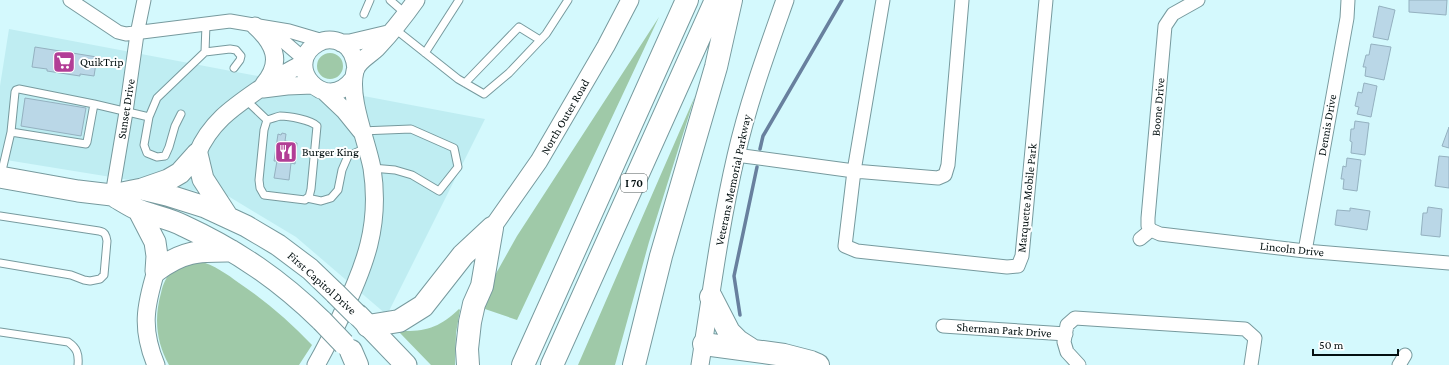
<svg xmlns="http://www.w3.org/2000/svg" width="1449" height="365" viewBox="0 0 1449 365" font-family="'Crimson Pro',serif">
<style>
.built{fill:#bfedf2}
.green{fill:#9fc9a8}
.lines{fill:none;stroke-linecap:round;stroke-linejoin:round}
.stream{stroke:#68809e;stroke-width:3.5}
.building{fill:#bad7e7;stroke:#94b1c0}
.service-casing{stroke:#779a9e;stroke-width:9}
.minor-casing{stroke:#779a9e;stroke-width:15}
.tertiary-casing{stroke:#779a9e;stroke-width:19}
.primary-casing{stroke:#779a9e;stroke-width:23}
.trunk-casing{stroke:#779a9e;stroke-width:24}
.motorway-casing{stroke:#779a9e;stroke-width:24}
.service{stroke:#fff;stroke-width:7}
.minor{stroke:#fff;stroke-width:13}
.tertiary{stroke:#fff;stroke-width:17}
.primary{stroke:#fff;stroke-width:21}
.trunk{stroke:#fff;stroke-width:22}
.motorway{stroke:#fff;stroke-width:22}
.primary-bridge-casing{stroke:#779a9e;stroke-width:23;stroke-linecap:butt}
.primary-bridge{stroke:#fff;stroke-width:21}
.labels{text-anchor:middle;dominant-baseline:central;stroke-width:4;stroke-linejoin:round;paint-order:stroke}
.shield{fill:#fff;stroke:#4f5858;stroke-width:1}
.shield-label{font-size:11px;font-weight:bold;fill:#041011}
.poi-label{font-size:12px;fill:#041011;stroke:#fff;text-anchor:start}
.street-label{font-size:12px;fill:#041011;stroke:#fff}
</style>
<rect width="100%" height="100%" fill="#d4f9fd"/>
<path class="built" d="M9,29L485,119L387,315L296,237L228,196L0,159V86Z"/>
<path class="green" d="M659,17L517,320L482,308L489,286L517,236Z
M317 66a13 13 0 1 1 26 0a13 13 0 1 1-26 0Z
M695,96L649,242L615,365H578Z
M199,261C214,265 227,274 239,283C266,301 290,322 312,345L299,365H169C156,342 154,318 161,293C163,284 166,277 172,271C178,265 191,264 199,261Z
M459,309L460,310L456,333L455,365H431L399,332L400,331C426,332 440,327 459,309Z"/>
<g class="lines">
<path class="stream" d="M760,149L763,136L842,0
M740,315L734,276L757,167"/>
</g>
<path class="building" d="M1409,0H1447L1446,15L1409,12Z
M1379,6L1395,10L1388,40L1373,37Z
M1371,44L1391,47L1384,80L1365,76L1366,67H1363L1366,55H1369Z
M35,47L97,57L94,76L80,74V76L47,71V69L32,67Z
M1364,83L1377,86L1371,117L1357,114L1359,107L1355,106L1358,92L1362,93Z
M25,98L86,108L81,136L21,126Z
M1355,121L1369,123L1365,155L1351,153L1352,142L1350,141L1351,129H1354Z
M1449,127V148L1442,146Z
M282,133L286,134L285,141L297,143L295,164L291,163L289,180L274,178L277,161H274L278,134L281,135Z
M1439,156L1449,157V188L1435,186Z
M1347,158L1361,160L1357,191L1343,189L1344,179H1341L1343,166L1346,167Z
M1428,207L1442,209L1440,237L1421,235L1423,213H1427Z
M1350,208L1370,211L1367,230L1335,225L1337,210L1350,211Z"/>
<g class="lines">
<g class="service-casing">
<path id="service" d="M390,0L406,14
M364,14L370,0
M395,29L458,79L484,94L509,73L546,34L568,0
M205,52L206,24
M425,53L459,0
M465,83L519,27L540,40
M245,99L267,120
M181,114L175,126L169,147L165,156L157,157L147,153L144,145L149,117L157,98L205,52L230,49L236,50L241,56L240,60L234,68
M267,120L264,130L259,180L260,188L264,195L305,200L307,198L321,201L331,198L338,190L342,170L348,156L366,148
M267,120C271,119 276,117 280,116C289,116 311,120 317,126L311,189L309,197L307,198
M361,131L411,129L454,148L458,167L439,191L412,175L395,170L372,168
M11,132L86,144L87,142L94,104
M1,175L11,132L15,92L16,90L19,89L94,104L149,117
M0,216L99,231C105,232 106,235 107,241L104,275L100,279L90,281L84,280L71,275L0,263
M0,332L68,342C77,348 79,354 78,365"/>
</g>
<g class="minor-casing">
<path id="minor" d="M70,0L118,32L126,34L230,21L289,31L323,41
M883,0L854,171L845,246L857,251L1007,267L1018,266L1022,256L1046,0
M268,28L304,59
M736,155L854,171L938,178L945,175L948,165L962,0
M112,195L126,112L137,34L144,0
M1151,230L1160,234L1305,251L1449,263
M1151,230L1148,226V218L1165,26L1173,14L1198,0
M1140,239L1151,230
M1305,251L1347,18L1348,0
M943,326L1066,334
M1079,365L1067,352L1064,342L1067,325L1075,318L1245,329L1255,338L1251,365
M1399,365L1405,355"/>
</g>
<g class="tertiary-casing">
<path id="tertiary" d="M255,26C274,43 283,62 264,84
M341,43H350L388,34
M353,79C325,116 281,64 318,43C325,39 334,39 342,43C352,48 355,58 356,69
M263,89L287,86L313,85
M324,91L344,110L361,131
M197,154C210,123 232,108 258,90C273,80 288,71 304,63
M492,228L539,161L606,46L630,0
M156,365C141,329 145,307 156,271
M316,365C325,349 333,333 341,316C365,266 381,225 372,168C367,141 348,98 355,71C358,60 371,55 378,47C392,32 404,17 416,0
M700,365C711,295 720,225 736,156C748,103 767,51 785,0"/>
</g>
<g class="primary-casing">
<path id="primary" d="M197,154L203,179L227,216
M0,177L78,191L112,195L142,189L167,195L205,207L246,226L278,245L310,269L335,293
M142,189L168,180L180,173L197,154
M112,195C121,200 131,207 141,211C155,216 171,219 184,226C238,251 280,280 322,321
M139,211L155,242L157,256L156,271
M156,271C184,250 199,251 232,251
M358,315L406,365"/>
</g>
<g class="trunk-casing">
<path id="trunk" d="M711,297L729,332L738,341L752,350
M704,344L784,355L811,362L818,365"/>
</g>
<g class="motorway-casing">
<path id="motorway" d="M368,326L399,321L423,306L463,255L492,228
M351,351L357,365
M468,365L467,349L470,322L474,304L482,286L492,228
M523,365L687,0
M552,365L716,0
M634,365L661,256L716,67L731,0"/>
</g>
<use href="#service" class="service"/>
<use href="#minor" class="minor"/>
<use href="#tertiary" class="tertiary"/>
<use href="#primary" class="primary"/>
<use href="#trunk" class="trunk"/>
<use href="#motorway" class="motorway"/>
<g class="primary-bridge-casing">
<path id="primary-bridge" d="M335,293L357,315
M322,321L344,344"/>
</g>
<use href="#primary-bridge" class="primary-bridge"/>
</g>
<defs>
<g id="supermarket-square" transform="scale(1.15)"><rect x="-9" y="-9" width="18" height="18" rx="4" fill="#b23e96" stroke="#fff"/><path d="M-6-5.5h2.5l.6 2H6L4.5 2H-2.5L-4.4-4H-6ZM-1.5 3.2a1.3 1.3 0 1 0 .1 0ZM3 3.2a1.3 1.3 0 1 0 .1 0Z" fill="#fff"/></g>
<g id="restaurant-square" transform="scale(1.15)"><rect x="-9" y="-9" width="18" height="18" rx="4" fill="#b23e96" stroke="#fff"/><path d="M-5-6h1v4h1v-4h1v4h1v-4h1v5L-1.5 .5V6h-2V.5L-5-1ZM5-6V6H3V1.5H1.5Q1.5-4 5-6Z" fill="#fff"/></g>
</defs>
<g fill-rule="evenodd">
<use href="#supermarket-square" x="64" y="62"/>
<use href="#restaurant-square" x="286" y="152"/>
</g>
<g class="labels">
<rect class="shield" x="621" y="174" width="26" height="18" rx="3"/>
<g class="shield-label">
<text x="634" y="183">I 70</text>
</g>
<g class="poi-label">
<text x="80" y="62">QuikTrip</text>
<text x="302" y="152">Burger King</text>
</g>
<g class="street-label">
<text transform="translate(1158 107) rotate(-85)">Boone Drive</text>
<text transform="translate(126 109) rotate(-81)">Sunset Drive</text>
<text transform="translate(565 117) rotate(-60)">North Outer Road</text>
<text transform="translate(1327 125) rotate(-80)">Dennis Drive</text>
<text transform="translate(733 180) rotate(-78)">Veterans Memorial Parkway</text>
<text transform="translate(1027 198) rotate(-84)">Marquette Mobile Park</text>
<text transform="translate(1292 249) rotate(6)">Lincoln Drive</text>
<text transform="translate(322 283) rotate(42)">First Capitol Drive</text>
<text transform="translate(1004 330) rotate(4)">Sherman Park Drive</text>
</g>
</g>
<path d="M1313 349v6h85v-6" fill="none" stroke="#041011" stroke-width="2"/>
<text x="1319" y="349" font-size="12" fill="#041011" stroke="#ffffff" stroke-width="3" paint-order="stroke">50 m</text>
</svg>
